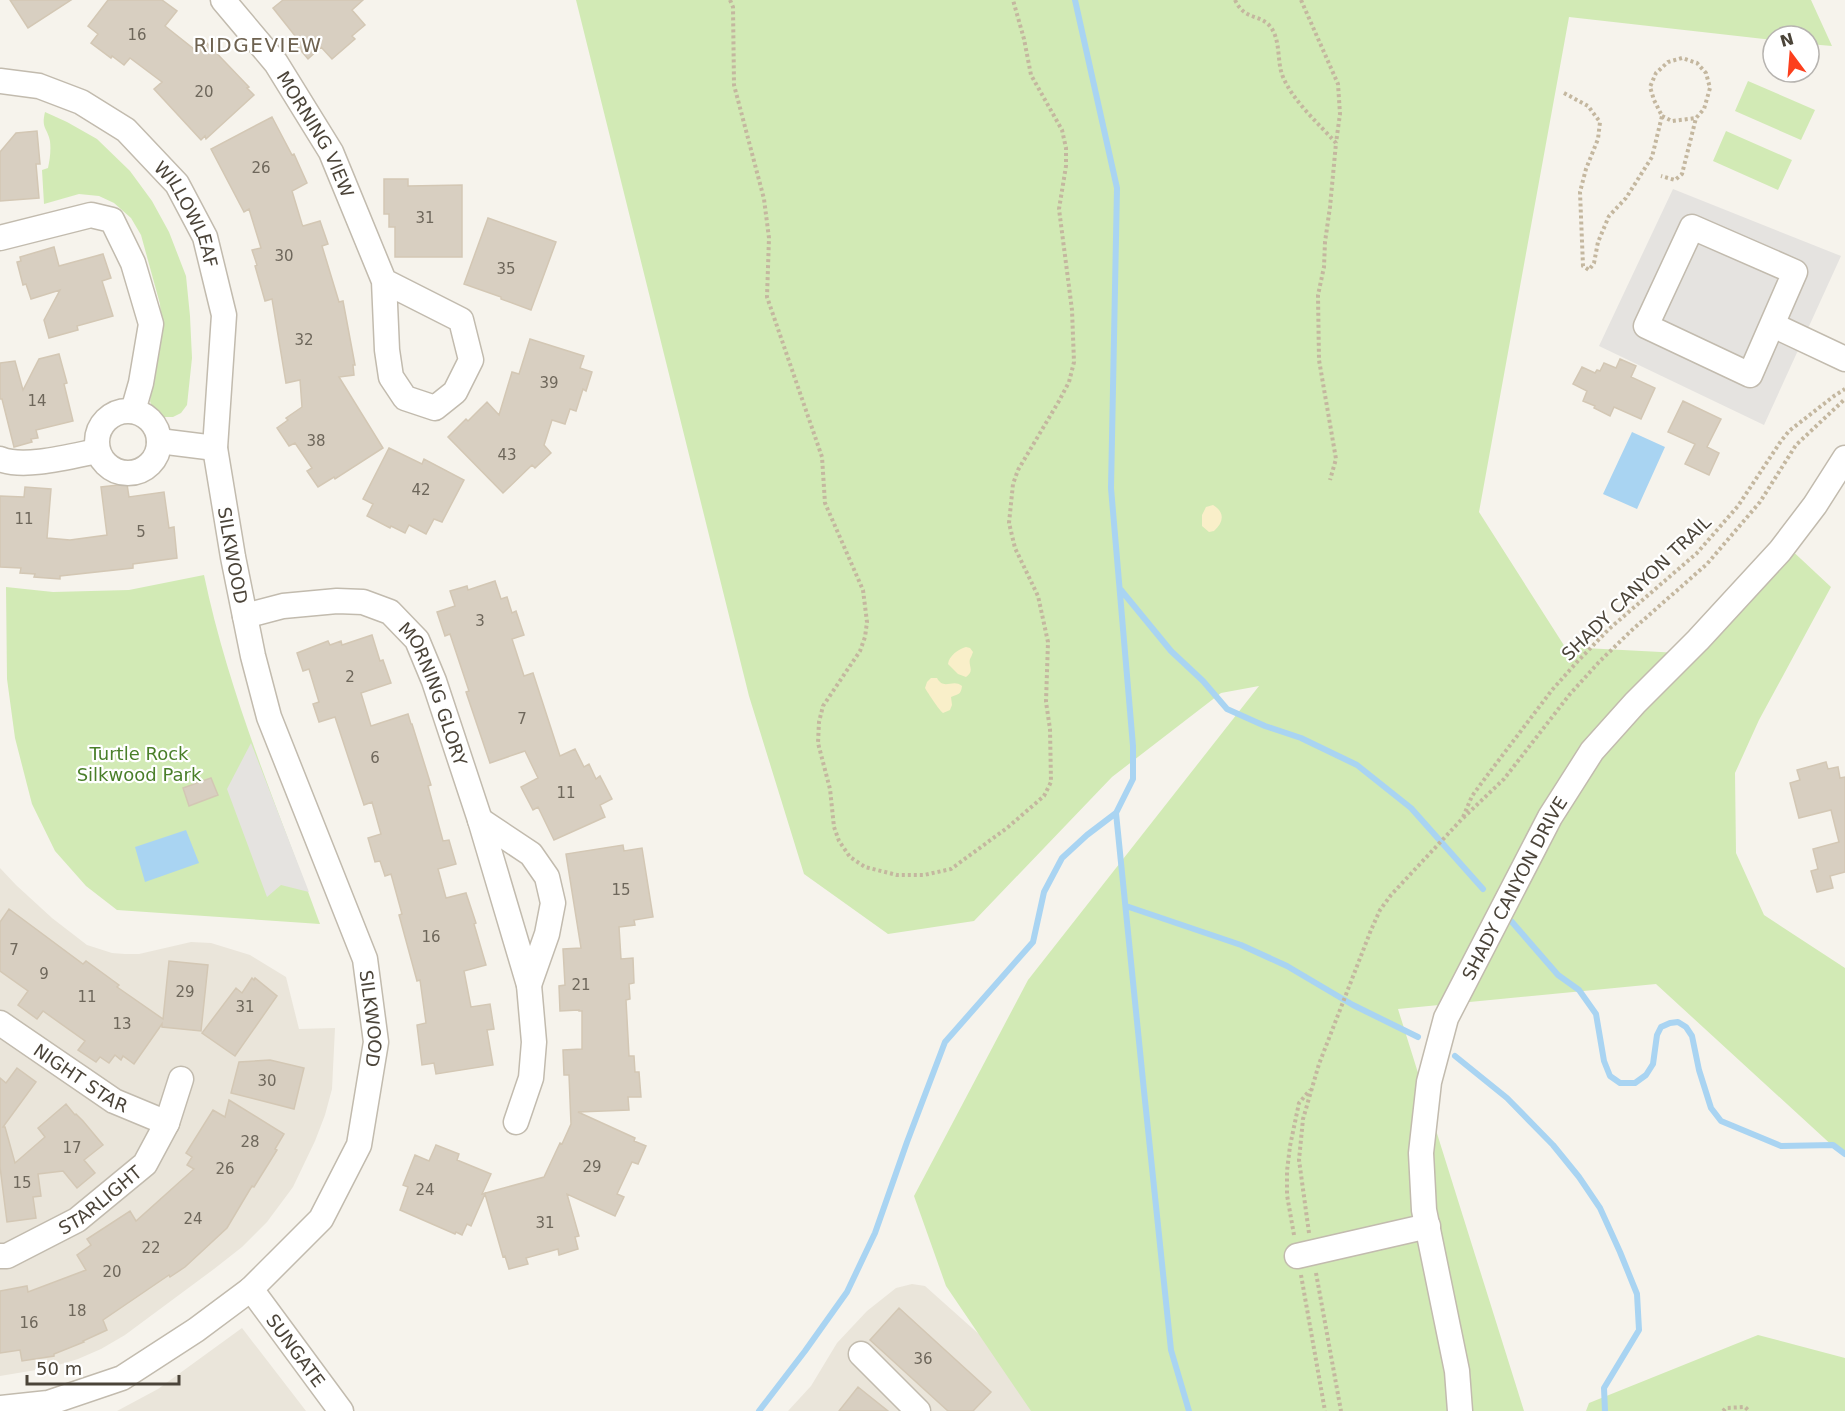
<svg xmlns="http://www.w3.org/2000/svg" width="1845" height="1411" viewBox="0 0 1845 1411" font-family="'DejaVu Sans',sans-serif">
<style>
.residential{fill:#eae5da}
.green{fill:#d2eab5}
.sand{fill:#f9efc9}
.parking{fill:#e5e3e0}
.water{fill:#a9d4f2}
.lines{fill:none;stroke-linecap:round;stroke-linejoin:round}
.stream{stroke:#a9d4f2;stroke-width:6}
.building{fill:#d8cfc1;stroke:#d3c7b4;stroke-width:1.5}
.minor-casing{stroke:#c2bbae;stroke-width:27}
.path{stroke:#c4b79f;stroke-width:4;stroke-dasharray:3 3;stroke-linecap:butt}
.minor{stroke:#fff;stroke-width:24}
.labels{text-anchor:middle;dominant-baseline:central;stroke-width:4.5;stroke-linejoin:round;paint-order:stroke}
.number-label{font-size:15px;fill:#6e675b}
.street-label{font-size:18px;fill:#4b4439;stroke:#fff}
.park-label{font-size:18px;fill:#4a7f2a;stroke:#fff}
.neighbourhood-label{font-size:20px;letter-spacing:1.5px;fill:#6e6250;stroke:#fff}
</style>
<rect width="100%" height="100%" fill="#f6f3ec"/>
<path class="residential" d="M0,868L16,885L52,918L87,945L112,953L125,954H139L191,942L211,943L250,955L286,977L299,1029L335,1028L332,1089L325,1115L315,1141L293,1187L267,1222L242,1247L214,1269L125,1335L101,1349L78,1359L48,1368L0,1376Z
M912,1284L925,1286L1027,1377L1038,1411H788L811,1386L837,1343L867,1311L896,1288Z
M242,1328L306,1411H117L158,1389Z"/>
<path class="green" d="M576,0H1811L1832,46L1809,44V36H1773V40L1569,17L1479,512L1565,647L1680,653L1786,545L1831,587L1759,720L1735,773L1736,853L1764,915L1845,968V1155L1836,1149L1656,984L1398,1009L1524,1411H1031L946,1286L914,1196L1028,980L1259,686L1221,693L1112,777L974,921L888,934L804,874L749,696Z
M1748,81L1815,110L1801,140L1735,111Z
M45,112L67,122L97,139L130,171L152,201L169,232L186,276L190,316L192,358L187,405L181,413L173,417H162L153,411L150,401L162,336L160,304L141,235L131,218L114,203L99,196L79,194L44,204L42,170L48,168C50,159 51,150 50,141C47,127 41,129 45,112Z
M1726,131L1792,160L1778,190L1713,161Z
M204,575C229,695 278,809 320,924L117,910L86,886L55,851L32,804L15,738L7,679L6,587L53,592L129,590Z
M1758,1335L1845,1358V1411H1586L1589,1403Z"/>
<path class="sand" d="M1213,505C1225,512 1224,522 1214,531L1209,532L1202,526V515L1206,507Z
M966,647L970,648L973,652C972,655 971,657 970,659C968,666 975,671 966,677L958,674L948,664C949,656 958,649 966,647Z
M931,678H937C944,691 953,678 962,686C961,695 958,694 951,697L952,705L950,710L943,713C939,710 928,693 925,688L927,682Z"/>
<path class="parking" d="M1673,189L1841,256L1764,425L1599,346Z
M251,743L309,892L281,885L267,897L227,789Z"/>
<path class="water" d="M1632,432L1665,447L1637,509L1603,494Z
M186,830L199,863L145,882L135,847Z"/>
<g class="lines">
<path class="stream" d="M1121,590L1171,651L1203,681L1227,709L1265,726L1301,738L1357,765L1411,808L1483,889
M1116,813L1144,1091L1171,1350L1189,1411
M1126,906L1241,945L1287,966L1353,1005L1418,1037
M1512,922L1558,975L1579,990L1596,1014L1604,1061L1610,1076L1620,1083H1635L1646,1075L1653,1064L1657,1035L1661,1027L1670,1023L1678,1022L1686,1027L1692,1036L1699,1070L1711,1108L1721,1121L1781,1146L1833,1145L1845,1154
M1455,1056L1507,1098L1553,1145L1579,1177L1600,1208L1620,1252L1637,1294L1639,1330L1604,1388L1605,1411
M759,1411L805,1351L847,1292L875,1233L907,1142L945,1042L1033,942L1044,892L1062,858L1087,835L1116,813L1133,779V746L1111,488L1117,188L1075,0"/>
</g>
<path class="building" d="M10,0H71L28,28Z
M108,0H162L177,11L165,26L194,49L204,40L249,87L247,88L254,95L206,139L205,136L201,140L154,89L162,82L130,58L124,65L112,56L111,58L91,43L98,34L88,26Z
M283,0H363L352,10L365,25L352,36L355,39L332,59L321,47L308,59L292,40L296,37L273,8Z
M272,117L292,155L294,154L307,183L292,191L302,224L303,226L320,221L328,244L322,246L339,302L343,301L355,365H353L354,375L339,377L383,448L335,479L334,477L318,487L307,471L312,468L295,443L289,446L277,428L288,420L286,418L302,407L300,380L286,383L272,299L265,301L255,266L257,265L252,250L261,248L249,209L244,212L211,149Z
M37,131L40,164H36L39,198L0,201V152L16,133Z
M384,179H408V186L462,185V257H395V227H389V214H384Z
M488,218L556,242L531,310L501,299V297L464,284Z
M54,247L59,266L103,254L111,278L102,281L113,316L77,326L78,330L49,338L44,320L60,290L31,299L26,284L23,285L17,262L21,261L20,257Z
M530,339L584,356L580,368L592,372L586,391L583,389L576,411L570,409L565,424L552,420L544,445L551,453L535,468L532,465L503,493L448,437L466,419L468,421L487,402L499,415L512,372L519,374Z
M59,354L67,383L64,384L73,421L36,430L38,438L31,439L32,442L14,447L2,399H0V363L15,361L23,390L39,359Z
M1620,359L1636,366L1631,377L1655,388L1641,419L1614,407L1610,416L1594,408L1595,406L1583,401L1587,391L1573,384L1582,367L1595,373L1597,370L1600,371L1604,363L1616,368Z
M1683,401L1721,419L1707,447L1719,453L1709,475L1685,464L1695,444L1668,432Z
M389,448L422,464L424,459L464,480L442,522L434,519L426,534L409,525L405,533L391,526L390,528L367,516L373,504L363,499Z
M127,484L129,497L164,492L169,528L174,527L177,558L133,564V568L60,576V579L34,577L35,574L20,573L21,568L0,567V496L24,497L25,487L51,489L47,538L70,540L107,535L101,487Z
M495,581L501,599L507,597L512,613L516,611L524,635L512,639L524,676L533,673L560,756L575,749L584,767L589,764L596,779L600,776L612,799L600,805L605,817L554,840L538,807L533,810L521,787L538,778L525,751L490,763L466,692L469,691L450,634L445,636L437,612L455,606L450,591L467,586L468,590Z
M372,635L380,661L383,660L391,683L361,693L371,726L408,714L411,724H412L431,785L428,786L443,841L449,840L456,864L438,869L446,898L466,893L476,923L474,924L486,965L464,971L471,1007L490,1004L494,1029L487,1030L493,1065L436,1074L434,1063L422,1065L417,1025L426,1023L420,980L417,981L399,915L402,914L391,874L385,876L380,861L375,862L368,838L381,834L372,802L364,805L335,717L319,722L313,704L319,702L309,669L303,671L297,653L328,641L330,645L341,641L342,645Z
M1826,762L1828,769L1838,767L1840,778L1845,777V872L1830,876L1833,888L1817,892L1811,871L1818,869L1813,849L1839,842L1831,810L1799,818L1790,783L1800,780L1797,770Z
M211,778L218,795L189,806L183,788Z
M623,845L624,851L642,848L653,917L634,920L635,925L619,927L621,959L633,958L634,983L629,984L630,999L626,1000L629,1056H634L635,1072H639L641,1097H628L629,1110L578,1112L635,1138L634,1141L646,1146L638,1164L632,1162L617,1194L624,1197L615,1216L567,1194L579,1236L575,1237L578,1249L559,1255L558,1249L526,1258L528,1264L509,1269L505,1256L503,1257L485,1194L471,1226L467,1224L462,1235L456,1232L455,1234L400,1210L408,1187L403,1185L415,1155L429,1161L436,1145L459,1154L457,1160L491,1174L482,1194L544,1177L560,1143L562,1144L571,1124L569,1075H564L563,1050L582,1049V1011H579V1010L560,1011L559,986L565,985L563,949L581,948L566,854Z
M9,909L83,964L86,961L119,985L117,987L163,1019L169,961L208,965L201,1031L162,1027V1024L134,1064L123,1056L121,1060L115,1055L109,1063L100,1057L96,1062L78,1050L85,1041L43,1011L37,1019L18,1005L28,991L0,971V922Z
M252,978L254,980L255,978L277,996L235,1056L202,1033L236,988L242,993Z
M270,1060L304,1068L294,1109L231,1093L239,1062Z
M17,1068L36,1082L3,1127H5L15,1163L45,1137L38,1128L66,1104L75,1115L76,1114L83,1121L103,1145L84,1160L95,1173L77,1188L63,1171L38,1174L41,1196L33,1197L36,1218L7,1222L0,1167V1078L6,1083Z
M229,1100L284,1134L275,1149L277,1150L254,1187L252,1186L227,1228L185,1267L170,1277L169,1275L103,1320L107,1330L83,1341L84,1342L54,1354V1356L22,1361L20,1350L0,1353V1291L27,1286L28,1292L86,1270L77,1255L91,1245L87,1239L130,1211L136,1221L194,1169L187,1165L192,1157L186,1153L213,1110L225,1117Z
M899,1308L991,1392L973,1411H948L870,1340Z
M858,1387L888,1411H839Z"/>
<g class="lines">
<g class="minor-casing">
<g id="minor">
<path id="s1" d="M223,0L276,63L331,152L384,281L387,350L391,377L405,398L435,408L455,392L471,360L461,320L384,281"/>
<path id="s2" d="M0,81L39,86L81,102L126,130L177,184L205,237L224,315L215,448L233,557L253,656L269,717L365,959L376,1042L359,1145L321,1219L251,1289L196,1330L122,1378L48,1403L0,1408"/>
<path d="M1692,227L1795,272L1750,375L1646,326Z"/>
<path d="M0,238L91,215L112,220L133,263L151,324L141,383L133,411"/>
<path d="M1773,325L1845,359"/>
<circle cx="128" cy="442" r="31"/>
<path d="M159,441L215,448"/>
<path d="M0,459C24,469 72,456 97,451"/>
<path id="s3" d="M245,616L283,606L337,601L363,602L390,612L417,640L434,681L480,820L529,985L534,1042L531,1078L516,1122"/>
<path d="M480,820L531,854L547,877L553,903L547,934L529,985"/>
<path id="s4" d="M0,1023L114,1101L167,1123"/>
<path id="s5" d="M0,1256H7L77,1220L145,1164L167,1123L181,1079"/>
<path d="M1297,1256L1428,1226"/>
<path id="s6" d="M251,1289L341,1411"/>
<path d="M861,1354L918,1411"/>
<path id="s7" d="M1460,1411L1457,1371L1424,1210L1421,1153L1429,1082L1446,1018L1550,817L1592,751L1635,703L1698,640L1780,551L1815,505L1845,458"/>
</g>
</g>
<path class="path" d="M730,0L733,7L734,85L764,199L769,238L767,297L822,457L825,503L863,590L867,622L865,637L860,651L823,706L819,722L818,743L830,789L834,827L839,841L850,857L865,867L897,875H924L951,869L1007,828L1044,796L1051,782L1050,729L1046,702L1048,642L1038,596L1015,548L1009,523L1013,484L1018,470L1059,401L1069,382L1074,362L1072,310L1059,209L1066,166V148L1062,130L1031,75L1024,39L1013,0
M1235,0C1244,19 1256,14 1268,24C1282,38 1276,61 1283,77C1293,101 1319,124 1336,143L1330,207L1325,242L1324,267L1318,295L1319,360L1336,459L1330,480
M1301,0L1338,84L1340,114L1336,143
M1564,93L1588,106L1600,122L1598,139L1586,169L1580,192L1583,266L1589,270L1594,263L1598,242L1609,216L1626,198L1652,157L1662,116L1654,100L1650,87L1656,73L1668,62L1682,58L1697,63L1706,73L1710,88L1704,109L1696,118L1682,174L1675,180L1661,176
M1662,116L1672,121L1696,118
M1463,817L1472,796L1486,777L1552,690L1577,662L1609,629L1697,553L1738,506L1781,441L1789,431L1834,396L1845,389
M1309,1233L1299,1160L1303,1119L1319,1064L1371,930L1380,910L1391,895L1461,820L1504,779L1570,694L1600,661L1632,630L1707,564L1760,502L1796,445L1845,399
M1294,1235L1287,1195V1171L1290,1146L1299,1103L1310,1090
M1316,1273L1341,1411
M1301,1275L1325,1411
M1723,1411L1726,1408L1745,1407L1749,1411"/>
<use href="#minor" class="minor"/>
</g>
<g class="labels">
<g class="number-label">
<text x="137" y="35">16</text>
<text x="204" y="92">20</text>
<text x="261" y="168">26</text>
<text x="425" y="218">31</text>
<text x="284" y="256">30</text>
<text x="506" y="269">35</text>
<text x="304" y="340">32</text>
<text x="549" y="383">39</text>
<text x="37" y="401">14</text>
<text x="316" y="441">38</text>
<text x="507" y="455">43</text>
<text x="421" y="490">42</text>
<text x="24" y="519">11</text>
<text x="141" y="532">5</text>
<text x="480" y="621">3</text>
<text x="350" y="677">2</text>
<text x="522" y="719">7</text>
<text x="375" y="758">6</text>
<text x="566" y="793">11</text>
<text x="621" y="890">15</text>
<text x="431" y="937">16</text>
<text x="14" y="950">7</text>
<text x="44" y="974">9</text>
<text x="581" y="985">21</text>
<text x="185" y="992">29</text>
<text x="87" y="997">11</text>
<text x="245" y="1007">31</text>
<text x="122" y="1024">13</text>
<text x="267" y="1081">30</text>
<text x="250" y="1142">28</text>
<text x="72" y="1148">17</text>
<text x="592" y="1167">29</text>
<text x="225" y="1169">26</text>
<text x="22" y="1183">15</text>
<text x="425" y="1190">24</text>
<text x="193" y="1219">24</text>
<text x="545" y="1223">31</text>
<text x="151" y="1248">22</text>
<text x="112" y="1272">20</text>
<text x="77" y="1311">18</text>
<text x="29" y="1323">16</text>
<text x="923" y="1359">36</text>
</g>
<g class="street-label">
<text stroke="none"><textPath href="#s1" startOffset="164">MORNING VIEW</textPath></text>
<text stroke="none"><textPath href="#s2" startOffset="243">WILLOWLEAF</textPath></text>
<text stroke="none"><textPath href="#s2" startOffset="594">SILKWOOD</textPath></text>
<text transform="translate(1636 588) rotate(-44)">SHADY CANYON TRAIL</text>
<text stroke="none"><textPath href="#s3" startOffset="243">MORNING GLORY</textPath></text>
<text stroke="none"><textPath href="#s7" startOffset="546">SHADY CANYON DRIVE</textPath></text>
<text stroke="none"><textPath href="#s2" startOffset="1080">SILKWOOD</textPath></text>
<text stroke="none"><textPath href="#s4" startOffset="98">NIGHT STAR</textPath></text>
<text stroke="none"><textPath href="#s5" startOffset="116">STARLIGHT</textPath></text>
<text stroke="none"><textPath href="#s6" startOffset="76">SUNGATE</textPath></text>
</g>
<g class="park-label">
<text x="139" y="753">Turtle Rock<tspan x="139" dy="21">Silkwood Park</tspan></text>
</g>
<g class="neighbourhood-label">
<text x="258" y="45">RIDGEVIEW</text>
</g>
</g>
<g transform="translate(1791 54) rotate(344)"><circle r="28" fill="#ffffff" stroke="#b7b4b0" stroke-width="1.5"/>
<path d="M0-4.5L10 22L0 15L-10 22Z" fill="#fc3f1d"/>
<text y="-9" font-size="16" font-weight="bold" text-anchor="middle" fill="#4b4439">N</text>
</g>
<path d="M27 1375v9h152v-9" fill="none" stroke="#4b4439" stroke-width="3"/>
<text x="36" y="1375" font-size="18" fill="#4b4439" stroke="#ffffff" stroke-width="4.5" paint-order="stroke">50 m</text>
</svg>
